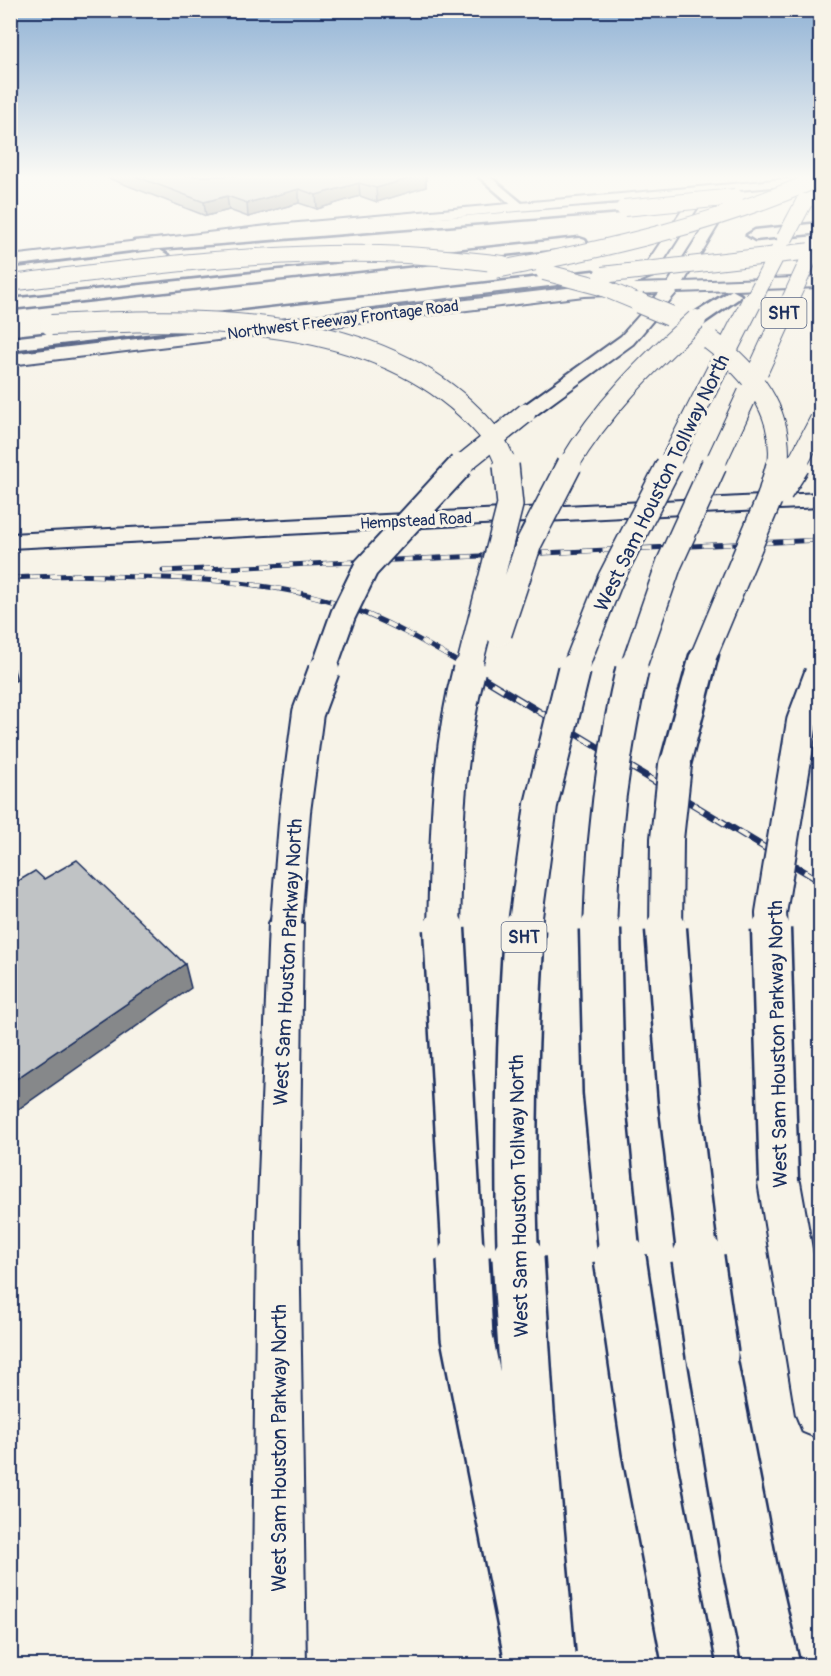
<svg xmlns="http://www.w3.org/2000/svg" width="831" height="1676" viewBox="0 0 831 1676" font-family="Pangolin,sans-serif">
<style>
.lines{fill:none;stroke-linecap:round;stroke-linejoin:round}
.minor-casing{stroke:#1b2f5e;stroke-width:5}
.secondary-casing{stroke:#1b2f5e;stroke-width:4}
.motorway-casing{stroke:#1b2f5e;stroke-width:5}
.minor{fill:#f7f3e8;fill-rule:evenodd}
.secondary{fill:#f7f3e8;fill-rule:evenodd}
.motorway{fill:#f7f3e8;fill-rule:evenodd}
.rail-far1-casing{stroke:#1b2f5e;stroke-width:5}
.rail-casing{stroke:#1b2f5e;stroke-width:7}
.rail-far1{stroke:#f7f3e8;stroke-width:4;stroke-dasharray:10;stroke-linecap:butt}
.rail{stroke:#f7f3e8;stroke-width:4.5;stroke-dasharray:13;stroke-linecap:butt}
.secondary-bridge-far3-casing{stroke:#1b2f5e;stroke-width:22;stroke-linecap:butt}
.secondary-bridge-far2-casing{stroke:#1b2f5e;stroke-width:28;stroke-linecap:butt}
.secondary-bridge-far1-casing{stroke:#1b2f5e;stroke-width:34;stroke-linecap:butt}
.secondary-bridge-casing{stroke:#1b2f5e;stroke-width:43;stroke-linecap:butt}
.motorway-bridge-far5-casing{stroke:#1b2f5e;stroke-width:18;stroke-linecap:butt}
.motorway-bridge-far4-casing{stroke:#1b2f5e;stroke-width:22;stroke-linecap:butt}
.motorway-bridge-far3-casing{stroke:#1b2f5e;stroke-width:28;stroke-linecap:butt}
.motorway-bridge-far2-casing{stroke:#1b2f5e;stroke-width:36;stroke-linecap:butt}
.motorway-bridge-far1-casing{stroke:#1b2f5e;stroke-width:45;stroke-linecap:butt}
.motorway-bridge-casing{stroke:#1b2f5e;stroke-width:56;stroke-linecap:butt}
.secondary-bridge-far3{stroke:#f7f3e8;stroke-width:19}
.secondary-bridge-far2{stroke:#f7f3e8;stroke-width:24}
.secondary-bridge-far1{stroke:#f7f3e8;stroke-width:30}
.secondary-bridge{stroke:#f7f3e8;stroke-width:38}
.motorway-bridge-far5{stroke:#f7f3e8;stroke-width:16}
.motorway-bridge-far4{stroke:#f7f3e8;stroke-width:20}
.motorway-bridge-far3{stroke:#f7f3e8;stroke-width:25}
.motorway-bridge-far2{stroke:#f7f3e8;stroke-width:32}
.motorway-bridge-far1{stroke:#f7f3e8;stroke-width:40}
.motorway-bridge{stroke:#f7f3e8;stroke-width:51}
.wall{fill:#a5a8a9;stroke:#1b2f5e;stroke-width:1.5}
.shaded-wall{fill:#86888a;stroke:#1b2f5e;stroke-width:1.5}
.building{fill:#c0c3c5;stroke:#1b2f5e;stroke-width:1.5}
.labels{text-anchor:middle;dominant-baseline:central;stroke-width:6;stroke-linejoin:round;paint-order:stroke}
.far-street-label{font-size:16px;fill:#1b2f5e;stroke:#f7f3e8}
.shield{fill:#f7f3e8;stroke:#5d6a87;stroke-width:1.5}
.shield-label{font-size:18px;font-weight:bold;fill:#1b2f5e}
.street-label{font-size:20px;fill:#1b2f5e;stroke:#f7f3e8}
</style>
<rect width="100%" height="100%" fill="#f7f3e8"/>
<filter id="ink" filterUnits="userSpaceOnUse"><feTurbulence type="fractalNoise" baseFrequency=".0167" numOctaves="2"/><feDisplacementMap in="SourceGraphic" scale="12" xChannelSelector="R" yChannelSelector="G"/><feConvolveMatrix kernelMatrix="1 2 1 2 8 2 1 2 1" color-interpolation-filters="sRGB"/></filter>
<g filter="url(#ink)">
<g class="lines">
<g class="minor-casing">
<path id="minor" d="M478,176H489L523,204V208H515Z"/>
</g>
<g class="secondary-casing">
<path id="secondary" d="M820,176V183L739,190L684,282L820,277V287L677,292L633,344L533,417H519L516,413L519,409L621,336L659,293L584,296L10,365V354L584,286L616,285L617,280L642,270L683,209L650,199L276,233L10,266V256L276,225ZM726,192L668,283L634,284L654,276L698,207L677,196Z
M820,493V507L10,548V534Z
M286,910L298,914L303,923L299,1228L306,1666H252L257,1228L269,923L274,914Z
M779,1163L793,1168L800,1182L820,1293V1439L803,1432L796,1415L758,1182L765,1168Z"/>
</g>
<g class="motorway-casing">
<path id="motorway" d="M624,204L631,208L629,211L134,251L126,246L134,241Z
M820,223V233L755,240L747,235L755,230Z
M579,238L585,240L587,243L585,246L10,309V299Z
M160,250L168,255L166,258L10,279V269Z
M593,271L601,276L599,280L10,350V338Z
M732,290L741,295L738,299L702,324H690L687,320L690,316Z
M704,647L714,649L718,655L690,765L686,772L675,775L664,772L660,765L690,655L694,649Z
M712,1331L729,1338L736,1355L776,1562L800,1666H743L722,1562L688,1355L695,1338Z"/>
</g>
<use href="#minor" class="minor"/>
<use href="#secondary" class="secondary"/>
<use href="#motorway" class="motorway"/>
<g class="rail-far1-casing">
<path id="rail-far1" d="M163,571L820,540
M72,575C159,578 251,576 334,602C384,618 428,644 473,671
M10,578L79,575"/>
</g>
<g class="rail-casing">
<path id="rail" d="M470,670L820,881"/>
</g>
<use href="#rail-far1" class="rail-far1"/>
<use href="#rail" class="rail"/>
<g class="secondary-bridge-far3-casing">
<path id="secondary-bridge-far3" d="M460,466L526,413"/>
</g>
<g class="secondary-bridge-far2-casing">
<path id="secondary-bridge-far2" d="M323,671L343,615L366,568L461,465"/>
</g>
<g class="secondary-bridge-far1-casing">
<path id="secondary-bridge-far1" d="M286,923L295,811L308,713L324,670
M772,931L771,913L802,722L820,674"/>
</g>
<g class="secondary-bridge-casing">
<path id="secondary-bridge" d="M771,929L779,1182"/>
</g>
<g class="motorway-bridge-far5-casing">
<path id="motorway-bridge-far5" d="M624,208L735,197
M785,238L804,202
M495,270C607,249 716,224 820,178
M544,272L601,287L642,304
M602,275L820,250
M10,283C133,268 256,251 380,254C421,255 462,259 503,264
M751,304L779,250
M788,304L815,246"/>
</g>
<g class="motorway-bridge-far4-casing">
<path id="motorway-bridge-far4" d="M639,303L670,316
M51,325C185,318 358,310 465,408C483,425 499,441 506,466
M710,340C751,371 785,411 778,466
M758,371L789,303
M568,466C601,410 648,363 696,320
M668,466L751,303
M714,466L748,393
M796,466L820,420"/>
</g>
<g class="motorway-bridge-far3-casing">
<path id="motorway-bridge-far3" d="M780,492L797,465
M499,633L529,543L569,465
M704,655L770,497L779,465
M468,671L510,505L506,465
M574,671L610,580L669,465
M632,671L669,564L714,465"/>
</g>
<g class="motorway-bridge-far2-casing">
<path id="motorway-bridge-far2" d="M444,931C446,843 447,755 469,670
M524,931L541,805L574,670
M600,931C602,842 612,756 632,670
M666,931L667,839L675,765"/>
</g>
<g class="motorway-bridge-far1-casing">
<path id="motorway-bridge-far1" d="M444,929L463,1260
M600,929L604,1092L620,1260
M666,929L679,1100L698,1260
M518,1260C514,1149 517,1040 524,929"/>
</g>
<g class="motorway-bridge-casing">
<path id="motorway-bridge" d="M463,1258L467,1337L532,1666
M518,1258L528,1412L549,1655
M620,1258L648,1450L689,1666
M698,1258L712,1355"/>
</g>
<use href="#secondary-bridge-far3" class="secondary-bridge-far3"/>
<use href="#secondary-bridge-far2" class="secondary-bridge-far2"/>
<use href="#secondary-bridge-far1" class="secondary-bridge-far1"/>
<use href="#secondary-bridge" class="secondary-bridge"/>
<use href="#motorway-bridge-far5" class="motorway-bridge-far5"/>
<use href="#motorway-bridge-far4" class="motorway-bridge-far4"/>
<use href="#motorway-bridge-far3" class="motorway-bridge-far3"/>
<use href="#motorway-bridge-far2" class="motorway-bridge-far2"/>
<use href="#motorway-bridge-far1" class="motorway-bridge-far1"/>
<use href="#motorway-bridge" class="motorway-bridge"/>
</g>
<path class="wall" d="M103,176H426V187L377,202L360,196L317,209L299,203L248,217L229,210L206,216Z"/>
<path class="shaded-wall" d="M418,176H426V187L377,202L376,188Z
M359,183L360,196L317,209L316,195Z
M299,189V203L248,217L247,203Z
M227,196L229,210L206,216L204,202Z
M11,660L17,680L10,683Z
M185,964L191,988L10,1115V1083Z"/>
<path class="building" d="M135,176H418L376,188L359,183L316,195L299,189L247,203L227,196L204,202Z
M77,860L185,964L10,1083V886L35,871L44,879Z"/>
</g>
<linearGradient id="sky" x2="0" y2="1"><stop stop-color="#90b2d5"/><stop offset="0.43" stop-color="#fbfaf5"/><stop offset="1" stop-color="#fbfaf5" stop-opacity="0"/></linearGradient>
<rect width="831" height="411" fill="url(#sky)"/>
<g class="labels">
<g class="far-street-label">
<text transform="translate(343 320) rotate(-7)">Northwest Freeway Frontage Road</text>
<text transform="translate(416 521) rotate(-3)">Hempstead Road</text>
</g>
<g class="shield">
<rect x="761.5" y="298" width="45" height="30" rx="4.5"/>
<rect x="501.5" y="922" width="45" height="30" rx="4.5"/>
</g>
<g class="shield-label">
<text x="784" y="313">SHT</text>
<text x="524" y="937">SHT</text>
</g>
<g class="street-label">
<text transform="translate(662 483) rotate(-64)">West Sam Houston Tollway North</text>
<text transform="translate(288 962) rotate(-87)">West Sam Houston Parkway North</text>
<text transform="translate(778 1044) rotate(-91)">West Sam Houston Parkway North</text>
<text transform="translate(519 1196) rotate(-91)">West Sam Houston Tollway North</text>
<text transform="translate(279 1448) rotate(-90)">West Sam Houston Parkway North</text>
</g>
</g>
<rect width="831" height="1676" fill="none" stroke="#f7f3e8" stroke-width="36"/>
<rect x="18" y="18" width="795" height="1640" fill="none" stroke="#1b2f5e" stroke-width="2" filter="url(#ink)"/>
</svg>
